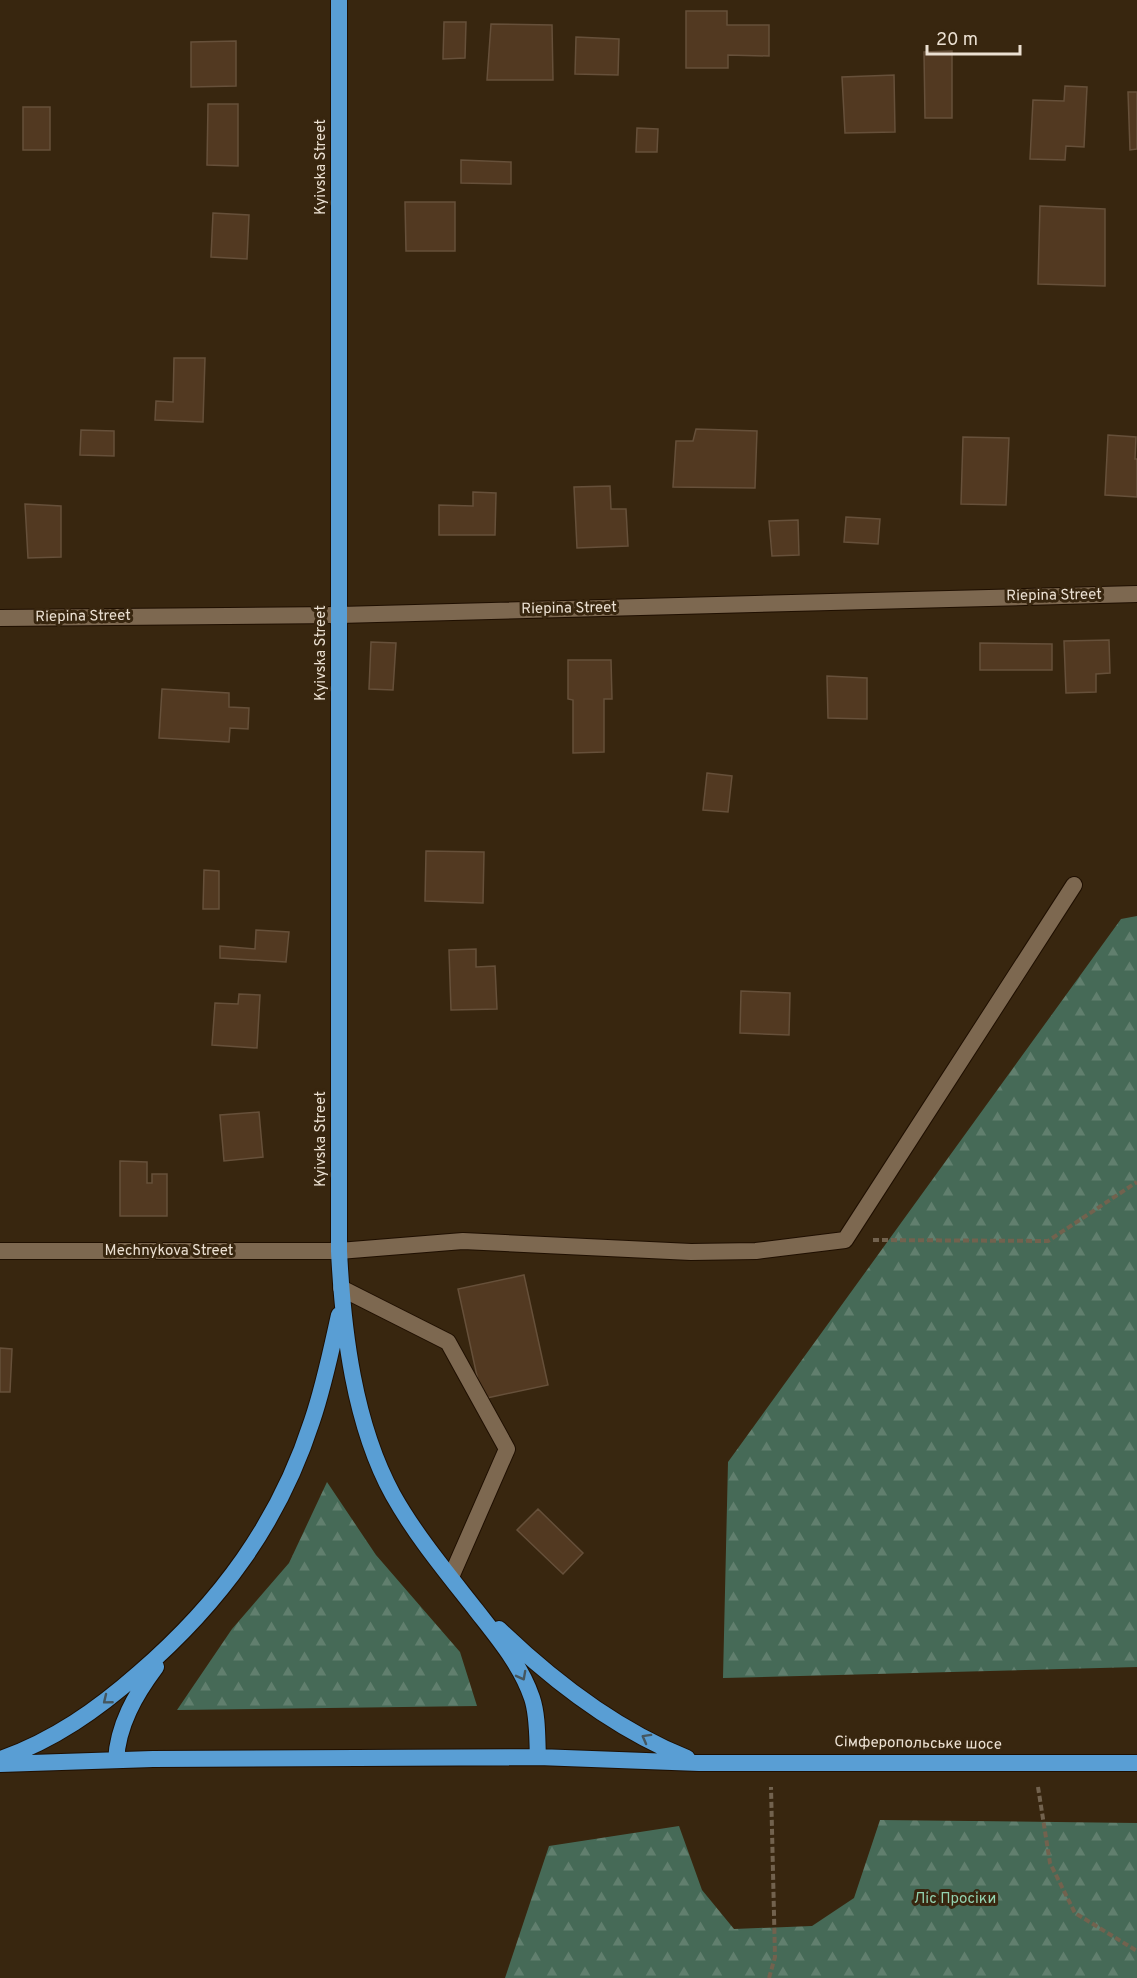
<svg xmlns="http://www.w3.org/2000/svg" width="1137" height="1978" viewBox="0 0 1137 1978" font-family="Overpass,sans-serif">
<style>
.forest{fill:url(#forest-firs)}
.building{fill:#523921;stroke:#66503a;stroke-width:1.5}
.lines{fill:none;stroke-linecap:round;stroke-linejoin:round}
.service-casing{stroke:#1f0f00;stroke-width:18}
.minor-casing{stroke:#1f0f00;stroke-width:18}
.trunk-casing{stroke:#1f0f00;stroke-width:18}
.path{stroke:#72624e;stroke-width:4;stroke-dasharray:6 3;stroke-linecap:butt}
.service{stroke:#7d6850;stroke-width:16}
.minor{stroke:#7d6850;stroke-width:16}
.trunk{stroke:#599ed4;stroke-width:16}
.oneway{stroke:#45565e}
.labels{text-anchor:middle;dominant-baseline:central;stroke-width:6;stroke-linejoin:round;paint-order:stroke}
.street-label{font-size:15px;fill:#ebe0d2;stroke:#38260f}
.park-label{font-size:15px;fill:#93d2b0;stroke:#38260f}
</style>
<defs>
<pattern id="forest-firs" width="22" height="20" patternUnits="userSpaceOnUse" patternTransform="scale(1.5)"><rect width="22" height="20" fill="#466a57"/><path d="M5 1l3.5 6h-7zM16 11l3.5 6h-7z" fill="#617f6e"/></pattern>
</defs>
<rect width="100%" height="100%" fill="#38260f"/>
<path class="forest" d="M1137,916V1667L723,1678L728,1462L1121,919Z
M327,1482L376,1555L460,1652L477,1706L177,1710L232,1629L289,1563Z
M880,1820L1137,1823V1978H505L549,1846L679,1826L702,1890L734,1929L812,1926L854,1898Z"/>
<path class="building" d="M686,11H727V25H769V56L728,55V68H686Z
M444,22H466L465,58L443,59Z
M491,24L552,25L553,80H487Z
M576,37L619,39L618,75L575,74Z
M236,41V86L191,87V42Z
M952,51V118H925L924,52Z
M894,75L895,132L845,133L842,77Z
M1065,86L1087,87L1084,147L1066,146L1065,160L1030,159L1033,100L1064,101Z
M1128,92H1137V149L1130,150Z
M208,104H238V166L207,165Z
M23,107H50V150H23Z
M637,128L658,129L657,152H636Z
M461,160L511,162V184L461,183Z
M405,202H455V251H406Z
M1040,206L1105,209V286L1038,284Z
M213,213L249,215L247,259L211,257Z
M174,358H205L203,422L155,420L156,401L173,402Z
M696,429L757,431L755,488L673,487L676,441H693Z
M81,430L114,431V456L80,455Z
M1108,435L1136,437L1135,459H1137V497L1105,495Z
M963,437L1009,438L1006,505L961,504Z
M610,486L611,509H626L628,546L577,548L574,487Z
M473,492L496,493L495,535H439V505L473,506Z
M25,504L61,506V557L28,558Z
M846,517L880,519L878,544L844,542Z
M798,520L799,555L772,556L769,521Z
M1109,640L1110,673L1096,674V692L1066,693L1064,641Z
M371,642L396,643L393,690L369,689Z
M980,643L1052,644V670H980Z
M568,660H611L612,699H604V752L573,753V700L568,699Z
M827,676L867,678V719L828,718Z
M162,689L229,693V707L249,708L248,729L230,728L229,742L159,738Z
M707,773L732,776L728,812L703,810Z
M426,851L484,852L483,903L425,901Z
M204,870L219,871V909H203Z
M256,930L289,932L286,962L220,958V946L255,949Z
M476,949V967L495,966L497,1009L451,1010L449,950Z
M741,991L790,993L789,1035L740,1033Z
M239,994L260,995L257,1048L212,1045L215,1003L238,1004Z
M259,1112L263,1157L224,1161L220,1115Z
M120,1161L147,1162V1183H152V1174H167V1216H120Z
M524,1275L548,1385L482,1399L458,1289Z
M0,1348L12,1349L10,1392H0Z
M538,1509L583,1553L563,1574L517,1530Z"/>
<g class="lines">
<g class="service-casing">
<path id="service" d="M339,1251L463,1241L691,1252L756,1251L845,1240L1074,885
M341,1288L448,1342L507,1449L451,1577"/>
</g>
<g class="minor-casing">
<path id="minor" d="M0,618L339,615L1137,594
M0,1251H339"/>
</g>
<g class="trunk-casing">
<path id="trunk" d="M339,0V1251C343,1331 354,1424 393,1495C416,1536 447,1573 476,1610C497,1637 521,1665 532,1698C538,1716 537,1738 538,1757
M499,1629C553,1681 617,1730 687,1758
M1,1759C54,1740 97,1710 139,1673C220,1603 279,1523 312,1421C324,1386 331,1351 339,1315
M116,1760C118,1725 135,1695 156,1667
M0,1764L153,1759L538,1757L699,1763H1137"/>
</g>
<path class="path" d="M873,1240L1048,1241L1137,1182
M1038,1787L1050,1863L1075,1913L1137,1951
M769,1978L775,1957L771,1787"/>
<use href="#service" class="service"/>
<use href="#minor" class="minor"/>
<use href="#trunk" class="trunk"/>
</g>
<defs><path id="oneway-chevron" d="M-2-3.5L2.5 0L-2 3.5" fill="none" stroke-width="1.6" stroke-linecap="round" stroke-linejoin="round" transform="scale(1.5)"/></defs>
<g class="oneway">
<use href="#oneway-chevron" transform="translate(522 1676) rotate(62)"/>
<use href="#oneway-chevron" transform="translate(107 1700) rotate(141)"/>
<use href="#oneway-chevron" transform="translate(646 1738) rotate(-151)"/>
</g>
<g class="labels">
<g class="street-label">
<text transform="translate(321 167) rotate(-90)">Kyivska Street</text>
<text transform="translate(1054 596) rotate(-1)">Riepina Street</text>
<text transform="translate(569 609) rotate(-1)">Riepina Street</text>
<text transform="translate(83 617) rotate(-1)">Riepina Street</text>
<text transform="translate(321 653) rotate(-90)">Kyivska Street</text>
<text transform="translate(321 1139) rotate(-90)">Kyivska Street</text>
<text x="169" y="1251">Mechnykova Street</text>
<text transform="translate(918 1744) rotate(1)">Сімферопольське шосе</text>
</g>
<g class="park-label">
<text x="955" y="1899">Ліс Просіки</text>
</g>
</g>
<path d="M927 45v9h93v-9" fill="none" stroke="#ebe0d2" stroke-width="3"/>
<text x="936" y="45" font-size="18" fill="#ebe0d2" stroke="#38260f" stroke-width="4.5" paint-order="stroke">20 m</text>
</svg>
